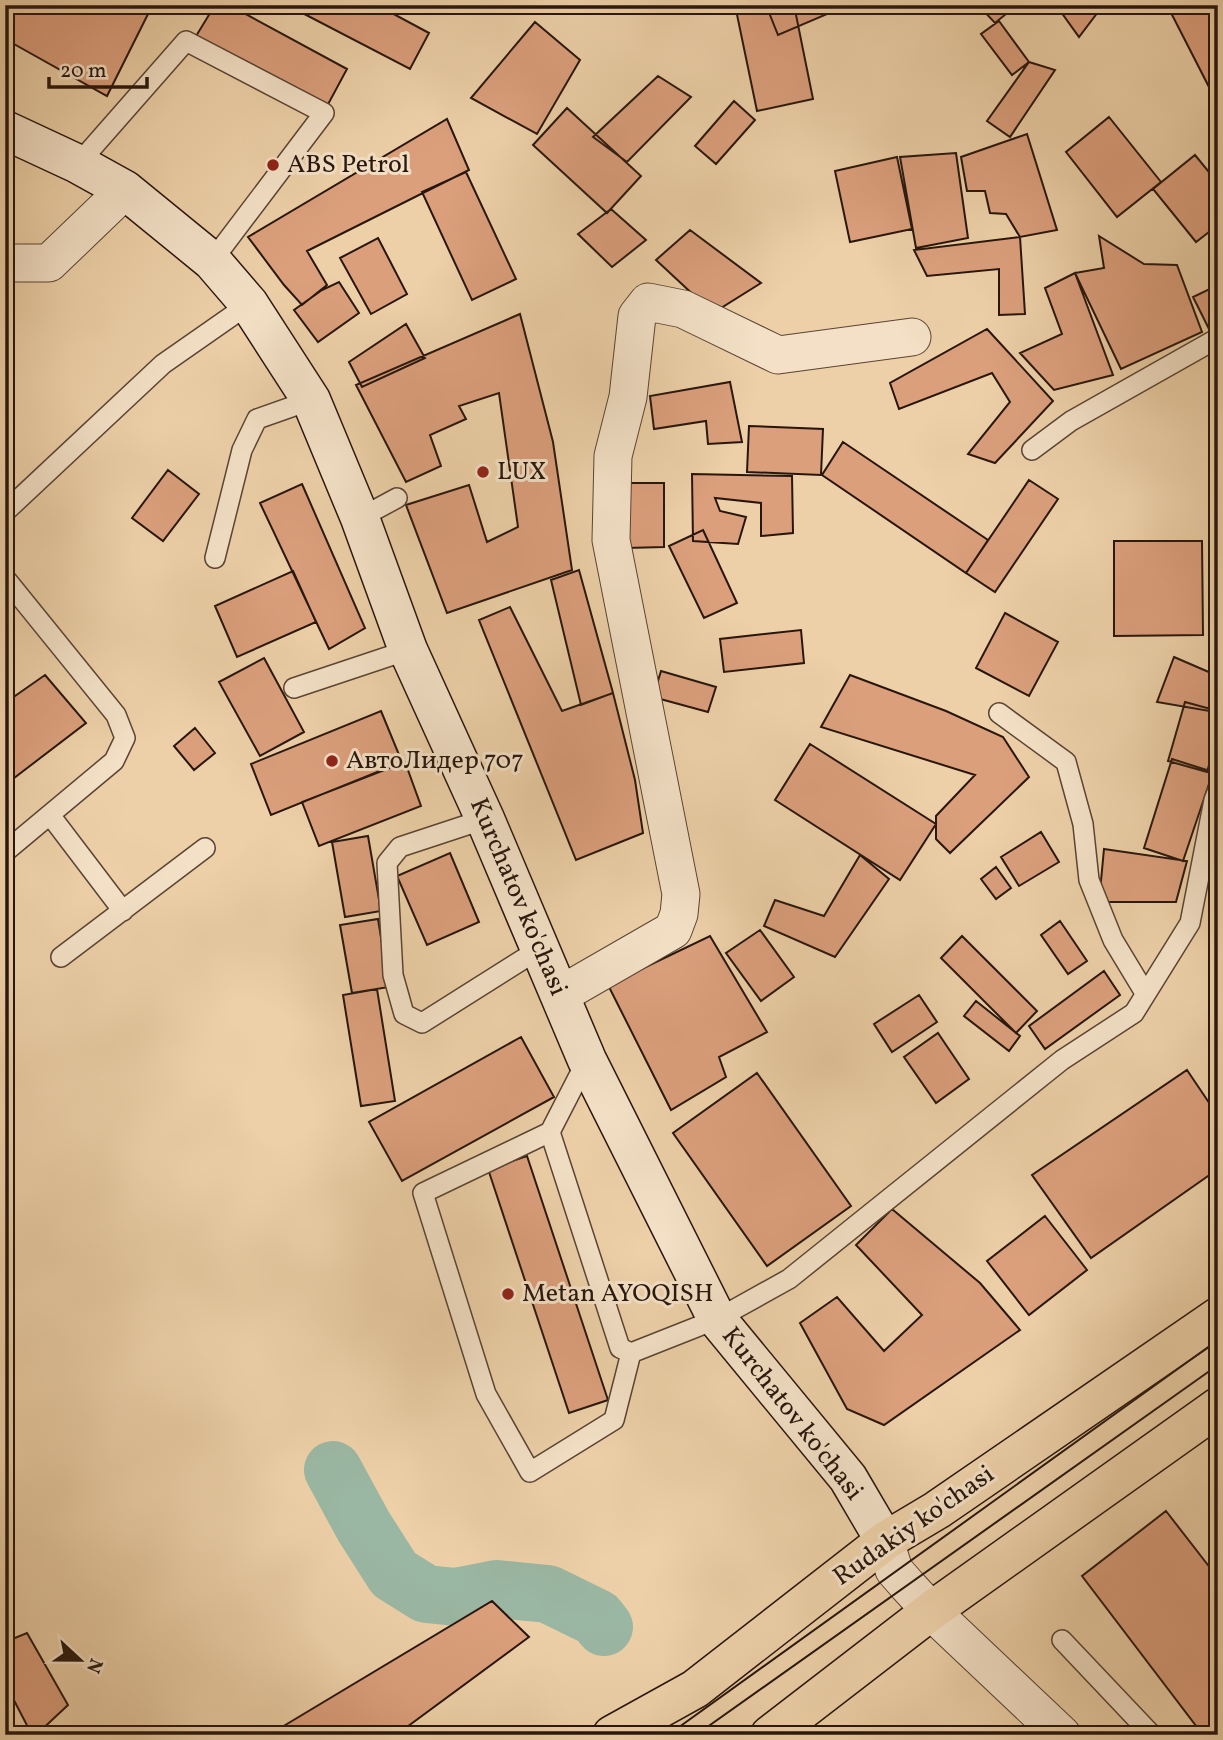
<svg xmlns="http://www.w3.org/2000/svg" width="1223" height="1740" viewBox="0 0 1223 1740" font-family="Vollkorn,serif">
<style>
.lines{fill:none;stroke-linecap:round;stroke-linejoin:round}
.river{stroke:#9ab7a3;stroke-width:58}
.building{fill:#db9f7c;stroke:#28160d;stroke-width:2}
.service-casing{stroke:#594434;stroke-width:22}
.minor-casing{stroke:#594434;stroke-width:39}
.secondary-casing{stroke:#28160d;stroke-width:41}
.primary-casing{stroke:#28160d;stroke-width:41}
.service{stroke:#f3e0c6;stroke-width:19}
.minor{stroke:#f3e0c6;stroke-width:37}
.secondary{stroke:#f3e0c6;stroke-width:38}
.primary{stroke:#edd0a8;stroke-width:38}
.tram{stroke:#28160d;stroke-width:2}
.poi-dot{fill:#8f2418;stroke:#f3e0c6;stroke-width:2.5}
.labels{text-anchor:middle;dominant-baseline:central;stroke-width:6;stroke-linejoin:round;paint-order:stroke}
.poi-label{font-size:26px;fill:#28160d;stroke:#f3e0c6;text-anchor:start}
.street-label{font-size:26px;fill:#28160d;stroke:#f3e0c6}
</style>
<rect width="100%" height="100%" fill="#edd0a8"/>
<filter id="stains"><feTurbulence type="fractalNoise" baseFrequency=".00286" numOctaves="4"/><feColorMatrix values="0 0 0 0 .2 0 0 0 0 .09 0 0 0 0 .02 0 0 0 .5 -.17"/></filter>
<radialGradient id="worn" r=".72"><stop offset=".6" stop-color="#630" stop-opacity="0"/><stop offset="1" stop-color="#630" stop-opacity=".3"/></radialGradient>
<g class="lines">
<path class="river" d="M333,1470L364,1527L394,1574L426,1594L456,1597L497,1589L548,1594L597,1618L604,1627"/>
</g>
<path class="building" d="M5,5H142L150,10L107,96L5,39Z
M215,5H229L347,69L325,110L193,41Z
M287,5H377L429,33L410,69Z
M735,5H794L813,99L757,111Z
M766,5H845L846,6L778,35Z
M981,5H1017L995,23L979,6Z
M1056,5H1099L1101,8L1079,37Z
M1167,5H1218V82L1209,87Z
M999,21L1029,62L1012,75L981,34Z
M535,22L580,60L537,134L471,98Z
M1029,62L1055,70L1010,137L987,121Z
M658,76L691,97L627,162L593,137Z
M734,101L755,120L716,164L695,146Z
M567,108L641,176L607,213L533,145Z
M1109,117L1161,182L1117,217L1066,152Z
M447,119L469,170L307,251L327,285L302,305L284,285L248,237Z
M1027,134L1057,230L1020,237L1006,214L990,213L985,191H967L961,157Z
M956,153L968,238L916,248L900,157Z
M1195,155L1218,183V225L1196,242L1153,189Z
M897,157L912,229L850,242L835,171Z
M466,172L516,279L472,300L422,192Z
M611,209L646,240L612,267L578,234Z
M690,230L761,283L713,313L656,260Z
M1099,236L1144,264L1177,265L1202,332L1121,369L1075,273L1104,268Z
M1020,237L1025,314L999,315V269L927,276L914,250Z
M378,238L407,294L371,314L340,258Z
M1075,273L1113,375L1054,390L1020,353L1062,334L1045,288Z
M339,282L359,313L318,342L294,310L322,290Z
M1218,285V335L1213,337L1193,297Z
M520,314L553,442L572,570L447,613L406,505L469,485L487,542L518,527L499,393L459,406L466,419L430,435L441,466L406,482L356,385Z
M406,324L425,358L362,387L349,362Z
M987,329L1053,401L995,463L968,454L1010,402L992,373L899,409L890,383Z
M730,382L742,442L708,444L706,421L654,429L650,396Z
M749,426L823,429L821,475L747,472Z
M843,442L988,540L966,573L822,475Z
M168,470L199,494L163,541L132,518Z
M692,474L792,476L793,533L761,536V503L715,498L720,511L746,517L738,544L693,541Z
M1029,480L1058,499L995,592L966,573Z
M625,483H664V547L626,548Z
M302,484L365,628L329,649L260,503Z
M703,530L737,603L704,618L669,546Z
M1114,541H1202L1203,635L1114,636Z
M579,570L613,693L581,705L551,580Z
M293,571L316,622L237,657L215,606Z
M510,607L562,711L613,693L635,780L643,833L576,860L479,620Z
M1005,613L1058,642L1029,696L976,668Z
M801,630L804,663L724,672L720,639Z
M1174,657L1218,676V707L1215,712L1157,702Z
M264,658L304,732L260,756L219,682Z
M661,671L716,687L708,712L653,697Z
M45,675L86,723L5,785V703Z
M850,675L946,711L1003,737L1029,777L950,853L936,839V816L975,775L821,727Z
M1185,702L1218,711V734L1207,772L1168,761Z
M381,711L402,762L271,815L251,764Z
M195,728L215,753L194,770L174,746Z
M810,744L936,824L900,880L775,800Z
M1172,759L1213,772L1183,861L1144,848Z
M405,762L421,806L319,846L302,802Z
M1041,832L1059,862L1019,886L1001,857Z
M368,836L381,911L345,917L332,842Z
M1104,849L1187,861L1176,902H1099Z
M450,853L479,922L427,945L397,876Z
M860,855L889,879L835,957L764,926L775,900L824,916Z
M996,867L1011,888L996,899L981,879Z
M378,919L389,987L352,993L340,925Z
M1060,921L1087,961L1068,974L1041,935Z
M760,930L794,977L761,1001L726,953Z
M710,936L767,1032L719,1057L726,1077L671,1110L608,985Z
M962,936L1037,1011L1016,1033L941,958Z
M1104,971L1120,995L1045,1049L1029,1026Z
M377,989L395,1101L361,1106L343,995Z
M919,995L937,1022L892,1052L874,1024Z
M976,1001L1020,1036L1009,1051L964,1016Z
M938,1033L969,1079L936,1103L904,1057Z
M521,1037L554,1097L402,1181L369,1122Z
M1187,1070L1218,1116V1169L1091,1258L1032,1175Z
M757,1073L851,1206L767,1266L673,1133Z
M527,1156L608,1400L569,1413L488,1169Z
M892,1209L980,1283L1020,1330L884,1425L847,1409L800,1323L837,1297L884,1351L922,1315L856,1245Z
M1045,1216L1087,1270L1029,1315L987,1261Z
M1166,1511L1218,1578V1735H1203L1082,1576Z
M492,1601L529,1637L396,1735L272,1733Z
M27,1633L68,1705L36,1735H32L5,1683V1642Z"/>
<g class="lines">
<g class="service-casing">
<path id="service" d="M78,164L186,41L324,113L212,261
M1032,450L1071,421L1218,338
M5,512L163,364L249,304
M360,518L397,498
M215,558L242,450L257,419L311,400
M5,578L116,715L125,738L114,761L5,852
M294,688L408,650
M999,713L1066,762L1083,824L1089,880L1113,940L1145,993
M50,815L123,911
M485,819L400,847L387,863L393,975L404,1014L422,1023L541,948
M61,957L205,848
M587,1060L550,1132L620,1348L631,1353L717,1319L789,1279L1062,1060L1134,1013L1190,923L1214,800L1218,790
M550,1132L423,1193L486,1394L530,1472L614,1420L631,1353
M1062,1640L1152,1735"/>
</g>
<g class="minor-casing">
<path id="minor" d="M5,263H49L125,190
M560,995L673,930L679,914L681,894L611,540L613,456L628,397L637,316L648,302L683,309L778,355L912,337
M885,1541L894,1570L908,1586L931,1611L1062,1735"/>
</g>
<g class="secondary-casing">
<path id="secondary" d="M5,130L78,164L125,190L212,261L249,304L311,400L360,518L408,650L485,819L587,1060L717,1319L848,1478L885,1541"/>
</g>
<g class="primary-casing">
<path id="primary" d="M612,1735L695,1689L885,1541L937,1510L1218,1317
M770,1735L931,1611L1218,1407"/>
</g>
<use href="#service" class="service"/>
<use href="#minor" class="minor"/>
<use href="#secondary" class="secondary"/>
<use href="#primary" class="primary"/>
<path class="tram" d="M668,1735L1218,1340
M696,1735L1218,1365"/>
</g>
<g class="poi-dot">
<circle cx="273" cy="165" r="7"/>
<circle cx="483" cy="472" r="7"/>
<circle cx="332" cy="761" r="7"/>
<circle cx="508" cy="1294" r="7"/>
</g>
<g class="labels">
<g class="poi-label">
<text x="287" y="165">ABS Petrol</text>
<text x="497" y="472">LUX</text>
<text x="346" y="761">АвтоЛидер 707</text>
<text x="522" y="1294">Metan AYOQISH</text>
</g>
<g class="street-label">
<text transform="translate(518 897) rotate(67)">Kurchatov ko'chasi</text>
<text transform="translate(792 1414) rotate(52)">Kurchatov ko'chasi</text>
<text transform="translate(914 1526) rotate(-35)">Rudakiy ko'chasi</text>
</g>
</g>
<rect width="1223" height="1740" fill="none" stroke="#edd0a8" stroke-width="28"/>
<rect x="7" y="7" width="1209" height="1726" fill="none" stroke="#28160d" stroke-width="3.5"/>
<rect x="14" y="14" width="1195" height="1712" fill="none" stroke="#28160d" stroke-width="2"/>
<g transform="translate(80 1660) rotate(112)" stroke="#f3e0c6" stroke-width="5" paint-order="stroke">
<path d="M0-5L12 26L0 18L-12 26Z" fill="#28160d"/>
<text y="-10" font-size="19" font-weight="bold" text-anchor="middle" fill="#28160d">N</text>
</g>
<path d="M49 77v10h98v-10" fill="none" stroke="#28160d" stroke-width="3.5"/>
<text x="60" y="77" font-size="21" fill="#28160d" stroke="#f3e0c6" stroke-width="5" paint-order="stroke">20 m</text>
<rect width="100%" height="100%" filter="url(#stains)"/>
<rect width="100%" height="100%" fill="url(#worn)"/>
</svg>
